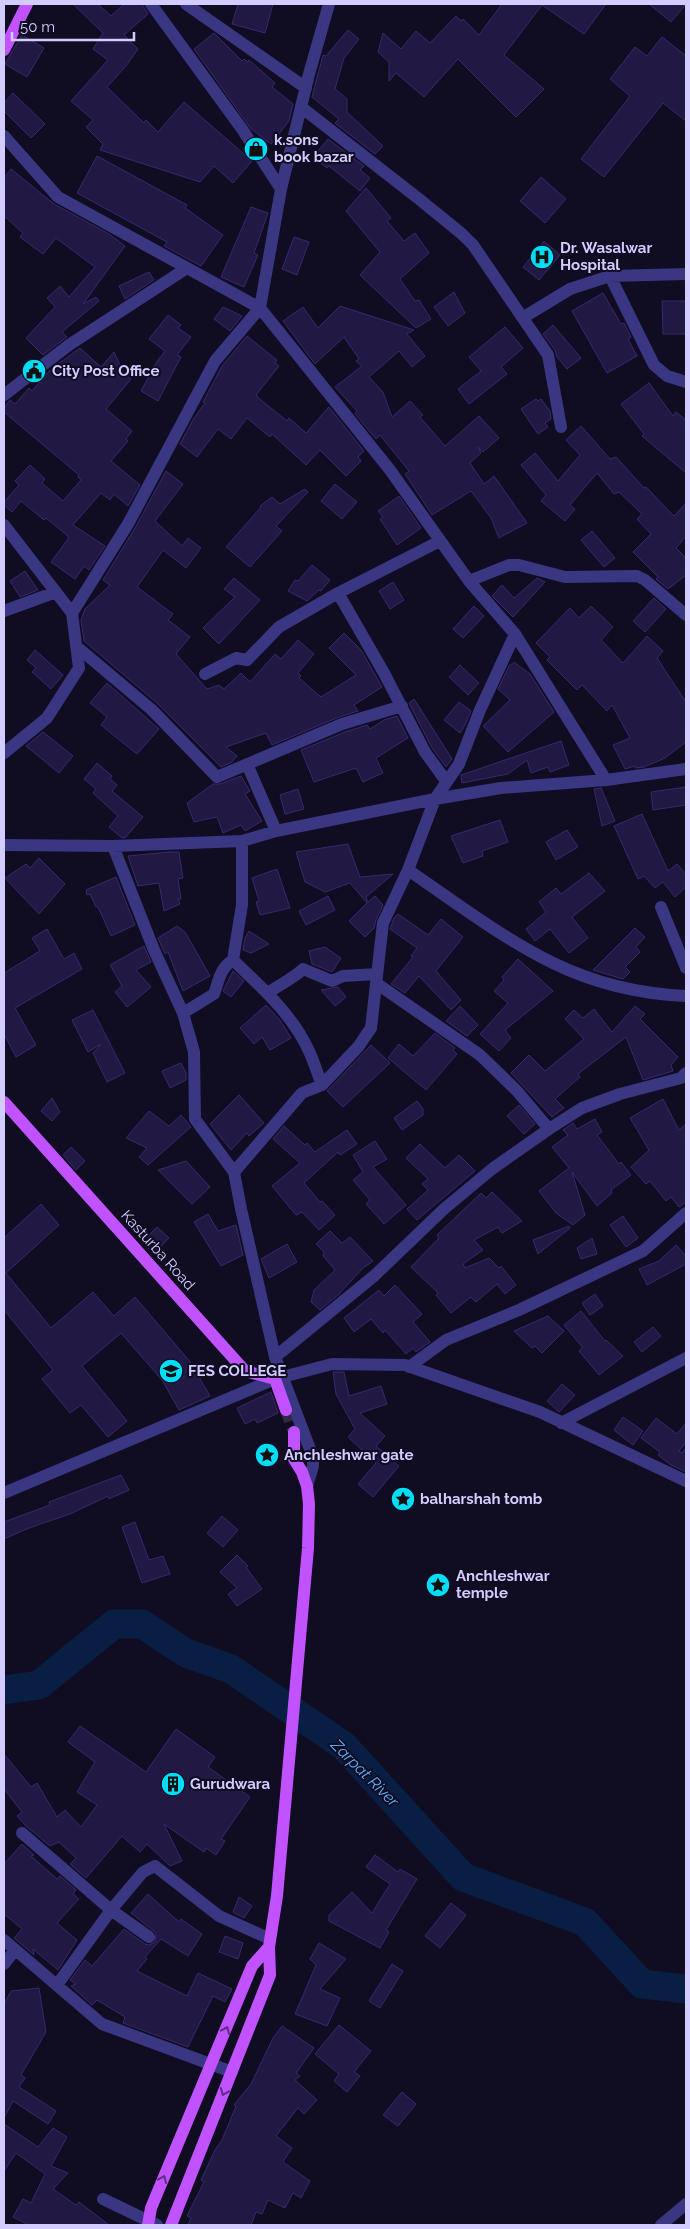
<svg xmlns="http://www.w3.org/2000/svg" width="690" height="2229" viewBox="0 0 690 2229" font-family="Raleway,sans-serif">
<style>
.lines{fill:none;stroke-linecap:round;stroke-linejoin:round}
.river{stroke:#091e43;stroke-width:29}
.building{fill:#211843;stroke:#37296f}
.major-tunnel{stroke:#2d2942;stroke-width:12;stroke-dasharray:12 6;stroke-linecap:butt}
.minor{stroke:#393682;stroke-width:12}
.major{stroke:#c053ff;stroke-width:12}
.oneway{stroke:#5f2c85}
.labels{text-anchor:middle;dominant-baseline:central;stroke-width:4;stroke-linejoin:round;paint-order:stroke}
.poi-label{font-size:15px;font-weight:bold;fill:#d2ccff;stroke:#100c21;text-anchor:start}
.street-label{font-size:15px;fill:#d2ccff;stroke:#100c21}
.water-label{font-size:16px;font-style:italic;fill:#5ab2ff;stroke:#100c21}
</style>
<rect width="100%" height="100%" fill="#100c21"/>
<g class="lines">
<path class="river" d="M4,1690L39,1685L114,1624H142L186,1653L231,1669L344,1746L463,1877L585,1922L642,1984L686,1989"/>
</g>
<path class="building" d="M73,4H98L111,16L124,4H142L148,14L124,35L138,49L126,66L107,87L144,123L146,120L158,132L184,102L252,161L233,183L214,166L200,182L100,150L103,144L86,127L93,120L71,101L108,60L93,49L103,33Z
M238,4H273L265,33L232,24Z
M502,4H606L584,34L542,5L504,55L544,89L516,117L458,59L424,97L396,73L389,81V62L378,52L383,33L401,49L416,31L430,43L456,16L461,21L463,19L479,35Z
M649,4H686L671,22Z
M348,30L359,39L344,58L335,89L347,99V112L383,146L375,154L336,124L335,123L339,119L312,97L323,55L326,56Z
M214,33L242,61L244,59L248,62L249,60L275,83L272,87L293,104L289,121L271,144L251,129L194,49Z
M22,35L44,48L27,77L5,64Z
M662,37L686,56V121L663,103L604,177L581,159L630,96L610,79L635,47L647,56Z
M13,93L45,124L31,138L4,111V103Z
M328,139L364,166L360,170L370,178L360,191L329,166L327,168L313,157Z
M97,156L187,205L185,208L223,235L201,266L164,246L167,242L77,193Z
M11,169L54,204L109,234L125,246L83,304L96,297L99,301L62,332L67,337L43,355L26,338L55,307L47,298L60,286L69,297L95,267L56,238L43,254L20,237L23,233L4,216V178Z
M541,177L566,199L545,223L520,201Z
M366,188L391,218L387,221L404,241L415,233L429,253L400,279L415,301L419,300L431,319L416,328L360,275L380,252L346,211Z
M251,207L268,213L254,253L258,255L244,287L221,277Z
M294,237L309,242L297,275L282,269Z
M544,241L560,255L539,280L523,267Z
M149,272L154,280L125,299L119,286Z
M454,292L465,313L448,326L434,307Z
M603,293L621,324L624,323L631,337L628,339L637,356L607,373L572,311Z
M662,301H686V334H663Z
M340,306L414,330L407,334L425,356L412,367L399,351L369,377L383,392L392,417L410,401L423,415L420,417L445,446L479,416L499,438L483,452L478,447L481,453L470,463L484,484L494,476L527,523L499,538L491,518L471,491L432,515L405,474L409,471L380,435L376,439L355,414L357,411L335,387L362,366L356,361L359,359L344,337L315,364L283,321L303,307L318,328Z
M223,307L242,316L230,331L214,319Z
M168,315L181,325L178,328L191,337L177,355L181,357L158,401L141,391L156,363L165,351L149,339Z
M553,325L581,358L567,369L557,357L555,350L543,334Z
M505,327L523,348L501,367L507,374L469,404L458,389L481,371L469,357Z
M247,336L277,360L275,363L279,366L256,395L261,400L287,421L289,418L306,433L329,407L364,451L358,457L361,461L346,476L320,450L306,465L272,434L270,437L247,418L231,439L218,429L197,457L180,444L194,418L205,403L203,402L222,366Z
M80,348L101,367L114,352L124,374L131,379L106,409L132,431L126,439L128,441L111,461L140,485L128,506L114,494L110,500L101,493L73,525L105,546L89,570L84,566L75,579L51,562L68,539V536L46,518L44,520L21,501L12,512L4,505V502L19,485L15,481L30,465L45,479L42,483L63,501L81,480L78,477L79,475L4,412V408L10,400L15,404L29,388L32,391L50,370Z
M649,383L673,416L676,412L686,420V473L642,436L644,434L621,404Z
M536,399L538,401L541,399L550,411L551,419L545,423L548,427L538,434L521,409Z
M581,426L610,459L616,457L644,488L646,487L674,516L686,503V536L676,548L686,558V575L668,589L656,579L658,577L633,552L651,534L637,519L642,514L619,492L614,494L597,473L570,505L575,509L565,521L541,501L546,495L521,465L535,453L558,481L580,455L566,440Z
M166,471L183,484L155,521L182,546L188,538L201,548L186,568L163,550L137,587L173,614L168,620L190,637L176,654L207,689L219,685L224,689L241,673L250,682L275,654L281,659L298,640L314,654L298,673L301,676L299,678L321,697L356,675L329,648L344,633L361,650L382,687L354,705L358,711L339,717L272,745L266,733L226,747L237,756L232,762L221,767L158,704L84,641L81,620L85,609L110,585L103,580L135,528Z
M335,484L357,502L342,519L321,501Z
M305,489L308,492L276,526L282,531L250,567L226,547L261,507L260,506L272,497L280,504Z
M399,496L421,528L397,545L380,519L383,517L378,511Z
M592,531L615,558L604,567L581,540Z
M312,565L330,580L321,591L319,590L307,601L288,591L295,580L298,581Z
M25,571L38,590L20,597L10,581Z
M234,578L260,600L219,644L203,628L235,597L224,589Z
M537,578L545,582L513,617L492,596L502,585L514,598Z
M393,582L404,600L390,609L379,591Z
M654,598L666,609L645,632L633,621Z
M474,606L484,616L463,638L453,629Z
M591,606L613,627L601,640L623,663L647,636L663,651L657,658L686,702V742L665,758L644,767L635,768V766L625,769L613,745L630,738L612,705L607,711L582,685L577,690L547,660L550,657L536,643L570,608L579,618Z
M35,650L63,675L51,689L32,672L36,668L27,660Z
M514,662L530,674L554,712L508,752L483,726L510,700L498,689L509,666Z
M460,665L479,683L468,695L449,677Z
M107,683L159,729L137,754L101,725L107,717L90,703Z
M414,699L452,759L446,767L432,748L410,705L409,703Z
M459,702L471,711L464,727L460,733L444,720Z
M397,716L408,738L376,758L383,773L363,782L356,768L314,782L301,750L345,732L367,725L370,729L384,720Z
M43,732L73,756L59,773L26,746Z
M561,741L569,765L550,772L548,767L531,773L527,760L508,774L462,783L461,775Z
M97,763L112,776L110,779L117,785L112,791L143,817L126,837L122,838L109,827L118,816L93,793L96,789L84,779Z
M241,776L250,791L245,794L262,821L245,831L241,825L223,833L217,817L194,822L187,803L213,784H220Z
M686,787V805L653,810L651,792Z
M601,788L615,821L602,826L594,789Z
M298,789L304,809L285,814L280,795Z
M642,814L668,871L677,864L686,874V887L675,897L663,882L655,888L644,876L638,879L614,826Z
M500,820L508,842L482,851L483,856L463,863L451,836Z
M567,830L578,847L556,860L546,842Z
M348,844L360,877L393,874L366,897L368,902L375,896L383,905L376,920L374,928L365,937L349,921L367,903L350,883L325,892L305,882L296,852Z
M169,852H179L183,878L178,879L181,899H178L180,904L164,911L159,883L138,886L128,856Z
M39,858L65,884L39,914L5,878L26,864L30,868Z
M277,869L290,908L260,915L256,902L259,901L252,878Z
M589,873L605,891L572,917L588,938L569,953L550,929L535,941L526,929L546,912L539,902L556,888L561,894Z
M116,877L135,925L111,936L98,907H96L90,894L87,895L86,890Z
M328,896L335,910L306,925L299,911Z
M398,914L428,935L441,919L463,937L436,971L461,1000L451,1010L419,976L405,993L391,984L413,957L411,956L417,948L390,929L394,918Z
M177,926L185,932L210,976L183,991L168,952L165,954L158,938Z
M635,928L645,937L636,947L640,952L625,967L630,972L623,979L593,970Z
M47,929L64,959L74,953L82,969L15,1008L36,1045L16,1057L4,1034V973L40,951L32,938Z
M249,931L269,944L251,953L243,950L245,938Z
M144,946L151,962L136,970L151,987L127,1007L115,992L122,986L110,965Z
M325,947L341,958L332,972L312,964L309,951Z
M518,959L553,991L505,1030L511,1038L499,1051L480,1034L508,1003L494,991L504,980L502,977Z
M233,971L244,981L231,997L223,991Z
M338,987L346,997L335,1006L321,990Z
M266,1005L280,1020L291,1038L270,1050L262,1037L254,1044L240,1028Z
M460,1006L478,1025L467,1036L446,1021Z
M635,1006L645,1014L640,1019L678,1057L671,1065L673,1071L643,1080L626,1037L578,1074L580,1077L555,1099L564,1108L552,1117L511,1073L529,1055L545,1071L584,1039L565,1019L574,1010L583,1018L594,1009L612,1032Z
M93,1010L125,1073L107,1082L93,1053L101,1044L88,1052L72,1020Z
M435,1033L455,1048L453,1050L457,1054L426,1090L388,1058L399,1044L413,1056Z
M371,1045L390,1063L343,1107L327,1091Z
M181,1063L186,1073V1080L170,1088L162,1071Z
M239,1095L264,1123L249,1136L247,1133L231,1150L210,1124Z
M52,1098L60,1112L52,1121L41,1111Z
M663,1099L679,1130L686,1124V1202L679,1207L671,1197L666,1201L650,1181L646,1184L631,1167L649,1150L630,1118Z
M417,1101L423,1109V1115L402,1130L394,1118Z
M519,1105L535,1124L524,1134L507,1116Z
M149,1111L169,1126L181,1115L191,1127L148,1165L139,1157L147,1148L126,1138Z
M595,1119L602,1132L597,1135L619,1164L621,1162L631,1175L611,1190L612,1193L597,1206L572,1172L585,1215L573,1225L556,1213L539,1191L569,1168L552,1147L568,1135L563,1130L573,1123L577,1129Z
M284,1126L305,1145L307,1143L315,1152L347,1130L357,1144L340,1155L338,1152L304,1183L320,1202L322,1201L335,1215L319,1230L302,1212L296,1215L272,1186L300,1163L273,1139Z
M375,1141L387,1159L373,1167L406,1205L384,1224L366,1204L370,1200L353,1180L363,1172L353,1155Z
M420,1144L445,1168L459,1155L475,1171L417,1220L407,1209L428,1190L422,1184L428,1179L406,1158Z
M71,1147L85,1161L76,1170L63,1155Z
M186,1161L210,1187L192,1204L158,1170Z
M492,1192L522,1221L502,1233L498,1227L474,1240L483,1250L463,1264L465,1268L489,1258L499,1268L501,1266L516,1285L505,1294L497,1284L476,1302L471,1297L451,1313L436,1295L438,1293L411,1267L439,1238L437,1235L481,1193L486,1198Z
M41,1204L59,1225L6,1273L51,1328L93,1292L114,1316L135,1297L191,1363L210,1396L179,1410L162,1380L121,1333L82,1366L127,1421L108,1437L81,1405L70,1413L42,1379L53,1370L4,1310V1238Z
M208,1214L218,1231L236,1225L243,1255L221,1266L194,1222Z
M623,1216L638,1238L626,1247L610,1225Z
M569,1226L570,1228L538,1254L533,1240Z
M157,1227L169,1238L154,1254L142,1242Z
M330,1231L342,1243L350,1237L373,1261L363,1268L338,1295L320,1310L311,1302L314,1290L335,1270L323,1256L324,1252L316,1244Z
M592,1238L597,1254L581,1259L577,1248Z
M287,1244L297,1262L269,1278L261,1259Z
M676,1245L686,1256V1264L647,1285L639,1269L659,1261Z
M395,1285L422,1314L413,1322L430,1342L416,1352L413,1348L406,1354L385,1330L383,1333L371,1319L354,1332L344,1318L379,1290L384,1296Z
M595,1294L603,1306L590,1315L582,1303Z
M581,1311L605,1341L606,1340L623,1356L599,1375L579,1351L583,1348L564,1325Z
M548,1316L564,1331L542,1353L535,1346L532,1348L514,1331Z
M653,1327L661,1336L642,1352L634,1342Z
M333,1372H344L349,1396L381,1386L387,1404L360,1413L385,1436L376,1446L399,1466L373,1497L358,1484L376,1463L348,1437L355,1429L336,1394Z
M562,1384L575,1395L559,1412L547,1401Z
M271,1392L278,1413L257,1423L255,1419L245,1424L237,1408Z
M623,1417L643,1431L633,1445L614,1430Z
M656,1418L677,1434L686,1423V1442L679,1451L682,1453L686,1448V1472L671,1465L658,1455L660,1452L641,1438Z
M121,1475L129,1490L109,1499L108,1496L70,1514L29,1528L4,1539V1522L50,1505L49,1502Z
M222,1516L238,1530L223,1547L207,1533Z
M135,1522L149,1560L163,1556L170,1574L142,1583L122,1527Z
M237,1555L248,1566L246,1567L262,1589L237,1606L228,1594L237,1588L220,1572Z
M80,1726L146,1772L176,1729L215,1757L208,1767L250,1797L221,1839L225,1841L216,1855L206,1848L204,1852L164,1824L182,1861L170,1866L147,1844L140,1852L122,1836L86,1878L70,1864L76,1858L59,1842L50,1846L26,1826L17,1816L22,1812L4,1789V1754L31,1787L37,1783L57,1817L65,1810L81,1827L97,1805L77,1792L95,1762L68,1742Z
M22,1844L34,1855L31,1856L57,1879L60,1876L76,1890L73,1894L79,1899L57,1923L77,1940L58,1970L33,1949L34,1955L14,1938L22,1929L4,1914V1864Z
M375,1855L398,1872L400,1869L417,1879L386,1930L389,1932L380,1948L329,1921V1915L352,1892L372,1913L390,1884L366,1867Z
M148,1894L179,1922L181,1919L202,1934L188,1956L161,1939L145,1957L147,1959L137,1971L187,1996L198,1973L232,1989L225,2002L213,1996L188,2047L123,2023L125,2017L97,2000L92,2005L71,1986L76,1984L70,1980L85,1960L92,1966L124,1929L145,1944L149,1945L155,1942L156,1933L131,1913Z
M239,1897L252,1906L244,1918L233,1912Z
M451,1903L466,1915L440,1948L425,1936Z
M225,1936L243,1943L238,1959L219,1952Z
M319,1943L346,1959L320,1989L340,1998L327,2026L295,2014L316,1965L310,1959Z
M392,1964L403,1971L380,2008L369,2001Z
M39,1988L46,2032L21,2075L25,2078L19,2087L56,2111L48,2124L13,2101L4,2118V2004L11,1991Z
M339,2025L371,2051L354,2072L360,2076L347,2092L334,2081L339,2074L315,2054Z
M282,2026L314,2048L296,2073L300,2076L295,2080L317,2100L304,2114L298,2108L276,2136L292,2148L283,2162L310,2181L301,2198L293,2193L285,2208L268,2200L262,2214L256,2212L251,2225H188L191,2218L187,2216L204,2182L201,2180L215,2150L222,2140L236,2106L234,2105L251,2084L273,2038Z
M402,2092L416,2104L398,2126L383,2115Z
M4,2124L38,2147L53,2128L67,2137L51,2166L68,2173L53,2189L76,2205L79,2202L109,2225H29L13,2217L23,2199L31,2203L45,2174L16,2153L4,2171Z"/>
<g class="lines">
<path class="major-tunnel" d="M286,1410L294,1432"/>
<path class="minor" d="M151,4L242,129L281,189
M186,4L306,88
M301,107L419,199L462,234L473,245L548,355L561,427
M4,136L58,197L260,308L390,470L469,581L515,634L606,780
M610,276L654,365L667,376L686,382
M524,317L570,289L610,276L686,274
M4,395L69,345L187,268
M4,525L72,613L79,668L47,718L4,753
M469,581L509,565H519L565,577L637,576L645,580L686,615
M338,593L384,673L425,752L446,781
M4,611L56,592
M72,613L128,524L215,361L260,308L281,189L309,74L329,4
M76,646L152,710L217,777L342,724L402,706
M205,674L236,658L247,660L279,627L338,593L440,541
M247,764L276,831
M4,845L113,846L242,841L276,831L435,799L501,788L606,780L686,769
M113,846L154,950L183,1013L194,1052L195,1119L234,1172
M408,870C455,902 502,938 553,963C594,983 641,994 686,996
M661,907L686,968
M233,960C261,987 291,1013 308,1049C314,1061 317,1073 322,1085
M376,983L480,1055L517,1091L549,1129
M268,993C279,985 294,978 303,969L332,981L343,976L377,974
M183,1013L214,994C219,980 220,968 233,960L242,905V841
M275,1357L374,1276L444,1209L492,1169L549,1129L582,1108L620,1094L681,1078L686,1073
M409,1367L446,1340L519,1310L643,1251L686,1213
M561,1423L686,1358
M307,1486L313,1466V1457L275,1357L241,1209L234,1172L302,1093L322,1085L358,1047L371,1028L383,923L408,870L435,799L459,764L480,710L515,634
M4,1493L275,1379L332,1364L405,1365L540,1412L686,1481
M22,1833L111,1910L149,1937
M4,1940L102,2024L232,2072
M4,1964L15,1950
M57,1985L111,1910L143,1872L155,1866L219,1916L270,1939
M103,2199L157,2225
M661,2225L686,2204"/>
<path class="major" d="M4,50L27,4
M4,1102L245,1371L275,1379L286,1410
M148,2225L151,2208L252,1966L269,1947
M171,2225L270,1975L269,1947L277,1896L308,1548L309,1504L307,1486L302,1472L294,1459V1432"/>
</g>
<defs><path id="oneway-chevron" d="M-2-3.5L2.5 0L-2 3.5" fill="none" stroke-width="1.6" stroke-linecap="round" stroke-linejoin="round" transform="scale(1.25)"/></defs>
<g class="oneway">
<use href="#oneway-chevron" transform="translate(226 2030) rotate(-68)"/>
<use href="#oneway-chevron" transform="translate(224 2092) rotate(112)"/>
<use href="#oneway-chevron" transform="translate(163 2179) rotate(-67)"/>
</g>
<defs>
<g id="shop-disc" transform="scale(1.25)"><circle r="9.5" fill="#00ddf7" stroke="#100c21"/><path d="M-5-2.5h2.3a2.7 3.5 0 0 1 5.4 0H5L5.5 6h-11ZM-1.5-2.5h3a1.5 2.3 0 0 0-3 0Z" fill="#111"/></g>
<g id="hospital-disc" transform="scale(1.25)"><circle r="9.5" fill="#00ddf7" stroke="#100c21"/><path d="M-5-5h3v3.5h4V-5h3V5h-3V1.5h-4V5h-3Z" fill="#111"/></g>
<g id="civic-disc" transform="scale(1.25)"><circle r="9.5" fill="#00ddf7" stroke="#100c21"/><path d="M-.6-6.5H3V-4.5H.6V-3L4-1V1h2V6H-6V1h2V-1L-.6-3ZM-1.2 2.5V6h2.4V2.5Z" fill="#111"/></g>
<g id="school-disc" transform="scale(1.25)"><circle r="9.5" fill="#00ddf7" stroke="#100c21"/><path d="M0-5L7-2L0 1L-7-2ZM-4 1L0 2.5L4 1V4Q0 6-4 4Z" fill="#111"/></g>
<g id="sight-disc" transform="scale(1.25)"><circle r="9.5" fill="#00ddf7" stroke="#100c21"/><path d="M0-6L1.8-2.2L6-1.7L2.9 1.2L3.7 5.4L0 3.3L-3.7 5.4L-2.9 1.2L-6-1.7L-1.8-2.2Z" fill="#111"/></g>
<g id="building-disc" transform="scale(1.25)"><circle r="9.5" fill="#00ddf7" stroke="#100c21"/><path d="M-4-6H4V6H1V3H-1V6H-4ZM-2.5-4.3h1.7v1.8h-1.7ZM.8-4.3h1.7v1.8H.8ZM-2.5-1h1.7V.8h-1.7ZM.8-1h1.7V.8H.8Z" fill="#111"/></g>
</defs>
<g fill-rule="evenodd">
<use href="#shop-disc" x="256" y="149"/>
<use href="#hospital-disc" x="542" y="257"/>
<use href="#civic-disc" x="34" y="371"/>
<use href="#school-disc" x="171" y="1371"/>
<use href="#sight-disc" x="267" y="1455"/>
<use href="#sight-disc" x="403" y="1499"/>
<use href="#sight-disc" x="438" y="1585"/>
<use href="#building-disc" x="173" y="1784"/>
</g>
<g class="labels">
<g class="poi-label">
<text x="274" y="140">k.sons<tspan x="274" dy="17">book bazar</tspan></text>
<text x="560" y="248">Dr. Wasalwar<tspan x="560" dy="17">Hospital</tspan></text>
<text x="52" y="371">City Post Office</text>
<text x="188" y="1371">FES COLLEGE</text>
<text x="284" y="1455">Anchleshwar gate</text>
<text x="420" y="1499">balharshah tomb</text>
<text x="456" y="1576">Anchleshwar<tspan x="456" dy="17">temple</tspan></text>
<text x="190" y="1784">Gurudwara</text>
</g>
<g class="street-label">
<text transform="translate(158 1250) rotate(48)">Kasturba Road</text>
</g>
<g class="water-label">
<text transform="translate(365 1773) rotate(45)">Zarpat River</text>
</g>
</g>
<rect width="690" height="2229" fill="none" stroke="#d2ccff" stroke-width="10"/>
<path d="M12 32v8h122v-8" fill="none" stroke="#d2ccff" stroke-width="2.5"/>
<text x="20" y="32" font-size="15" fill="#d2ccff" stroke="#100c21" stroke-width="4" paint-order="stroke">50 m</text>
</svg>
